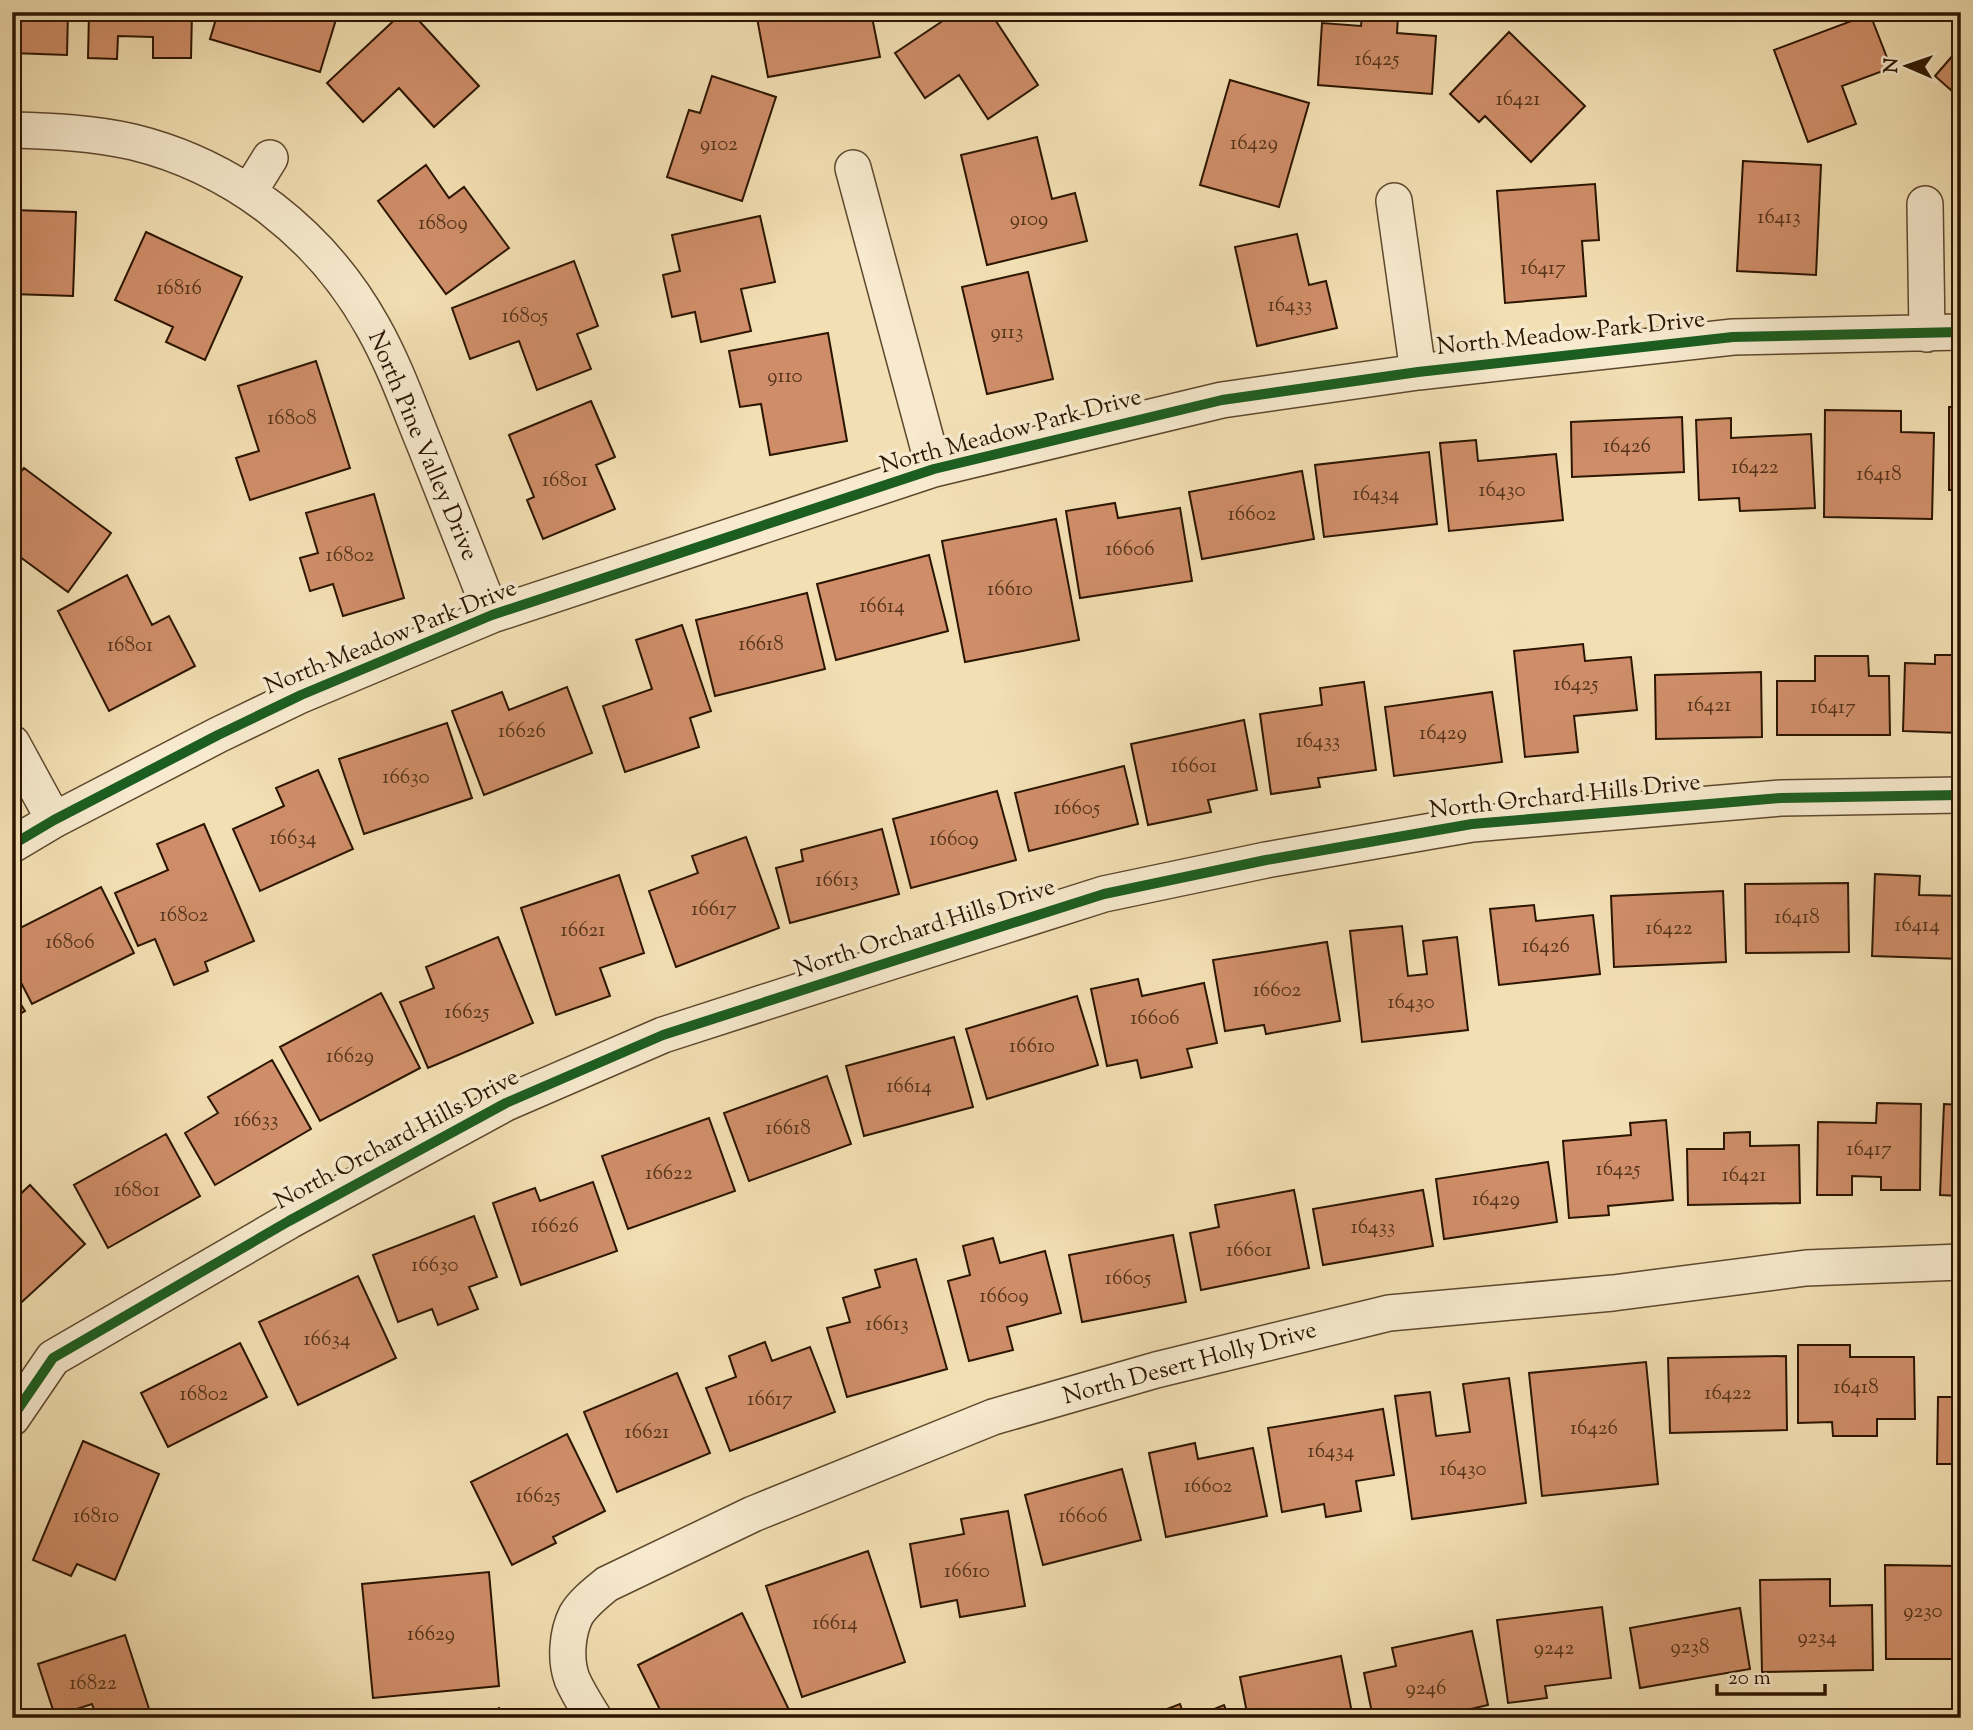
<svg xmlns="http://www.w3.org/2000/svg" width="1973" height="1730" viewBox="0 0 1973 1730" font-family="'Sorts Mill Goudy',serif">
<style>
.building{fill:#cf8e69;stroke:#2c1500;stroke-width:2}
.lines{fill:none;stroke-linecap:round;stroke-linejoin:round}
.minor-casing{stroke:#5e482d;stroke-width:38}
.minor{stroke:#f7eace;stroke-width:35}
.cycleway-casing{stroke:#f7eace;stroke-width:15}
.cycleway{stroke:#1b5e20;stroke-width:10}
.labels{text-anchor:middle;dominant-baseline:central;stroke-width:7;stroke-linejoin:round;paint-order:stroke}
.number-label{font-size:21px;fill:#55331a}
.street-label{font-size:24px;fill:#2c1500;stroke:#f7eace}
</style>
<rect width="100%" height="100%" fill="#f2dfb3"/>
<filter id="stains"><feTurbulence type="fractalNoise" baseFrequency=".00286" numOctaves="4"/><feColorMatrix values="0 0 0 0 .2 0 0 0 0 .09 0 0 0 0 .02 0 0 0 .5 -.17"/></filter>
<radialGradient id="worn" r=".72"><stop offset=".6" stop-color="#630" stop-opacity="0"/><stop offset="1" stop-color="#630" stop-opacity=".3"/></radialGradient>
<path class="building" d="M12,12H68L67,55L12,53Z
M89,12H192L191,58H153V37L118,36L117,59L88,58Z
M218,12H326L337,16L320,72L210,39Z
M403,12H411L479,86L434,127L399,88L363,122L327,83Z
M784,12H871L880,57L768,77L757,18Z
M956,12H990L1038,85L988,119L959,75L925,98L895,53Z
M1362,14L1398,17L1397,33L1436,36L1432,94L1318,85L1322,23L1361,26Z
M1870,14L1891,68L1842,86L1856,124L1808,142L1774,50Z
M1509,32L1585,106L1531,162L1485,116L1479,122L1450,94Z
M1961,46V99L1935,76Z
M712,76L776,97L742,201L667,177L689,110L700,113Z
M1230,80L1309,103L1279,207L1200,185Z
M1037,137L1052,199L1075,193L1087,241L987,265L961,155Z
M1743,161L1821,165L1816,275L1737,271Z
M426,165L449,198L464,187L509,248L446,294L378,201Z
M1595,184L1599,240L1582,241L1586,296L1505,303L1497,191Z
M12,210L76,212L73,296L12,294Z
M760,216L775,282L741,289L751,331L701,342L695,312L672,317L663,275L680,271L672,235Z
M146,232L242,277L205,360L166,342L173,327L115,300Z
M1297,234L1309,285L1326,281L1337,328L1257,346L1235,247Z
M574,261L598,326L577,334L591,369L537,390L519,341L470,359L452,308Z
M1028,272L1053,379L987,394L962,287Z
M828,333L847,441L770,455L761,404L740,407L729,351Z
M316,361L350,468L250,500L236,458L259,451L238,386Z
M591,401L615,457L596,465L615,509L543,539L527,500L534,497L509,435Z
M1949,407H1961V490H1949Z
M1825,410L1901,411V432L1934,433L1932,519L1824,517Z
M1682,417L1684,472L1572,477L1571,422Z
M1731,418V438L1811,434L1815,508L1740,511L1739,498L1699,500L1696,420Z
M1476,440L1478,461L1556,454L1563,520L1449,531L1440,443Z
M1429,452L1437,524L1324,537L1315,465Z
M24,468L111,533L68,592L12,551V483Z
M1302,471L1314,539L1202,559L1189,492Z
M374,494L404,598L343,616L333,584L310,591L300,558L318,553L306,513Z
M1115,503L1118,518L1180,508L1192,581L1080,598L1066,511Z
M1056,519L1079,640L965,662L942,541Z
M929,555L948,631L836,660L817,584Z
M127,575L152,625L169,616L195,666L109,711L58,611Z
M807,593L825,669L715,696L696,620Z
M682,625L711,711L690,718L699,747L625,772L603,706L652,689L636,640Z
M1583,644L1585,661L1631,657L1637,710L1574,716L1578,752L1525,757L1514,651Z
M1935,655H1961V733L1903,731L1905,663L1935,664Z
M1815,656H1868L1869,676H1889L1890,735H1777V681H1815Z
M1761,672L1762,737L1656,739L1655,675Z
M1364,682L1376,770L1318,778L1320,787L1271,794L1260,714L1322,705L1320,688Z
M567,687L592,753L484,795L452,711L502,692L509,710Z
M1492,692L1502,762L1394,776L1385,707Z
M1244,720L1257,790L1208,800L1211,812L1148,825L1131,744Z
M447,723L472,798L364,834L339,759Z
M1124,766L1138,824L1029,851L1015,793Z
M318,770L353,849L260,891L233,829L284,806L276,788Z
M997,791L1016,860L911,888L893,819Z
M204,824L254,941L205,962L208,971L174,985L155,939L138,946L115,893L168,870L157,844Z
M882,829L899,894L790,923L776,868L803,861L801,850Z
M746,837L779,928L676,967L649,891L698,873L692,856Z
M1875,874L1920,876L1919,895L1961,896V959L1872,956Z
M619,875L644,953L600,968L610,996L556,1015L521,908Z
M1848,883L1849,952L1746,953L1745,884Z
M101,887L134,953L32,1004L12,965V932Z
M1723,891L1726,962L1614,967L1611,896Z
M1534,905L1536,921L1593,915L1600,974L1499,985L1490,909Z
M1402,926L1408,976L1427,974L1423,941L1457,937L1468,1030L1362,1042L1350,931Z
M498,937L533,1023L428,1068L400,1002L434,988L426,967Z
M1327,942L1340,1021L1266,1034L1264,1025L1225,1031L1213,960Z
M1138,979L1142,996L1204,983L1217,1043L1187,1049L1192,1067L1141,1078L1137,1060L1107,1066L1091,989Z
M12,990L25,1011L12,1018Z
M381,993L420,1068L320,1121L280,1047Z
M1077,996L1098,1065L987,1099L966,1029Z
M954,1037L973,1107L864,1136L846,1066Z
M272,1060L311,1129L215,1185L185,1133L218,1113L208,1097Z
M827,1076L851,1144L749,1181L724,1113Z
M1877,1103L1921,1104L1920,1190H1881V1177L1852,1176V1195H1817L1818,1122L1876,1123Z
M1944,1104L1961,1105V1196L1940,1195Z
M709,1118L735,1191L628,1229L602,1156Z
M1666,1120L1673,1200L1608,1206L1609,1215L1569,1218L1563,1141L1631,1135L1630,1123Z
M1750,1132V1146L1799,1145L1800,1203L1688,1205L1687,1149H1724V1133Z
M166,1134L200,1196L108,1248L74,1185Z
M1548,1162L1557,1222L1444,1239L1436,1179Z
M593,1182L617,1251L521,1285L493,1203L535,1188L540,1201Z
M30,1185L85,1244L12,1311V1202Z
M1294,1190L1309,1268L1201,1290L1190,1233L1219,1227L1215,1205Z
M1423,1190L1433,1246L1323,1265L1313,1209Z
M474,1216L497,1277L469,1287L478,1309L438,1325L432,1309L398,1322L373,1255Z
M1173,1235L1186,1302L1082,1322L1069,1255Z
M993,1238L1000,1263L1045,1251L1061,1313L1007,1327L1013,1350L969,1361L948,1281L970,1275L963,1246Z
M916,1259L947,1369L847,1397L827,1328L850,1322L843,1298L880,1287L875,1270Z
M358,1276L396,1358L298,1405L259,1322Z
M765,1342L772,1361L810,1347L835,1412L730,1451L706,1388L736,1377L729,1356Z
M240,1343L267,1397L168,1447L141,1393Z
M1798,1345H1850V1357H1914L1915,1419H1877V1436H1833L1832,1422L1798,1423Z
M1786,1356L1787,1430L1670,1433L1668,1358Z
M1646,1362L1658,1484L1542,1496L1529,1373Z
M677,1373L710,1453L617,1492L584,1412Z
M1509,1378L1526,1503L1412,1519L1395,1396L1430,1392L1436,1436L1470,1432L1463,1384Z
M1938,1397H1961V1464H1937Z
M1383,1409L1394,1475L1356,1481L1361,1511L1326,1517L1324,1504L1282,1512L1268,1428Z
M567,1434L605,1511L553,1537L556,1543L512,1565L471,1482Z
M83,1441L159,1474L115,1580L77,1564L71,1576L33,1560Z
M1195,1443L1198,1459L1253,1448L1267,1516L1166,1537L1149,1453Z
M1122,1469L1141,1540L1043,1565L1025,1495Z
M1008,1511L1025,1606L960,1617L957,1600L921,1607L910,1544L964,1534L961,1519Z
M868,1551L905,1662L802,1697L766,1586Z
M1885,1565L1961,1566V1659H1886Z
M489,1572L499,1686L373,1698L362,1584Z
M1830,1579V1606L1872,1605L1873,1670L1762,1672L1760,1580Z
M1602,1607L1611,1678L1545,1686L1547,1698L1508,1703L1497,1620Z
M1740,1608L1750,1669L1640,1688L1630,1628Z
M742,1613L793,1718H664L638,1665Z
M1472,1631L1488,1705L1432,1718H1373L1364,1673L1396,1666L1392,1648Z
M125,1635L152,1718H97L92,1704L55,1716L38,1664Z
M1341,1656L1353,1718H1248L1240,1677Z
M1180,1704L1185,1718H1146V1717Z
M1224,1705L1229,1718H1192Z
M499,1708L503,1718H477Z"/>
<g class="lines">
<g class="minor-casing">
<path id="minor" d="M12,130C53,131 93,133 133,142C235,167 322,235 373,327C395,366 409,407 426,448C448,504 470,560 492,615
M853,168L934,469
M249,192L270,158
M1394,201L1418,372
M1925,204L1927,334
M12,743L54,820
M12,845L54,820L218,735L301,695L492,615L934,469L1222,400L1418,372L1733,337L1961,332
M12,1418L53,1358L289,1221L506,1103L663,1035L871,968L1104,894L1266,860L1472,824L1781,798L1961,795
M594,1718C586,1705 578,1693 572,1679C565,1660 567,1633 576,1615C583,1603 596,1593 607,1584L753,1514L993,1417L1156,1370L1389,1313L1613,1293L1806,1268L1961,1262"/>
</g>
<use href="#minor" class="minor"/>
<g class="cycleway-casing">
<path id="cycleway" d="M12,845L54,820L218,735L301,695L492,615L934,469L1222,400L1418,372L1733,337L1961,332
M12,1418L53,1358L289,1221L506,1103L663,1035L871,968L1104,894L1266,860L1472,824L1781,798L1961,795"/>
</g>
<use href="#cycleway" class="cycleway"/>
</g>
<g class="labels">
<g class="number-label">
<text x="1377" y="60">16425</text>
<text x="1518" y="100">16421</text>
<text x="1254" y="144">16429</text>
<text x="719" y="145">9102</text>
<text x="1779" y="218">16413</text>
<text x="1029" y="220">9109</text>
<text x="443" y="224">16809</text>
<text x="1543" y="269">16417</text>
<text x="179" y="289">16816</text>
<text x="1290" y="306">16433</text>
<text x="525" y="317">16805</text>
<text x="1007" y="333">9113</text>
<text x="785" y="377">9110</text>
<text x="292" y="419">16808</text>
<text x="1627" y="447">16426</text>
<text x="1755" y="468">16422</text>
<text x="1879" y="475">16418</text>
<text x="565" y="481">16801</text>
<text x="1502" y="491">16430</text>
<text x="1376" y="495">16434</text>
<text x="1252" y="515">16602</text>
<text x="1130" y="550">16606</text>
<text x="350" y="556">16802</text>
<text x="1010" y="590">16610</text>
<text x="882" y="607">16614</text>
<text x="761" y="645">16618</text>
<text x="130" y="646">16801</text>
<text x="1576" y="685">16425</text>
<text x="1709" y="706">16421</text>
<text x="1833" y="708">16417</text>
<text x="522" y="732">16626</text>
<text x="1443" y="734">16429</text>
<text x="1318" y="742">16433</text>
<text x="1194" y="767">16601</text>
<text x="406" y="778">16630</text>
<text x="1077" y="809">16605</text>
<text x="293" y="839">16634</text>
<text x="954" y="840">16609</text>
<text x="837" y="881">16613</text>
<text x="714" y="910">16617</text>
<text x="184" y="916">16802</text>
<text x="1797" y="918">16418</text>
<text x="1917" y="926">16414</text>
<text x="1669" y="929">16422</text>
<text x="583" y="931">16621</text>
<text x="70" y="943">16806</text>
<text x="1546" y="947">16426</text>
<text x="1277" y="991">16602</text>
<text x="1411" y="1003">16430</text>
<text x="467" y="1013">16625</text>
<text x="1155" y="1019">16606</text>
<text x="1032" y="1047">16610</text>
<text x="350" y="1057">16629</text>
<text x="909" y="1087">16614</text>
<text x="256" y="1121">16633</text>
<text x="788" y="1129">16618</text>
<text x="1869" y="1150">16417</text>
<text x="1618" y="1170">16425</text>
<text x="669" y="1174">16622</text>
<text x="1744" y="1176">16421</text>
<text x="137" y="1191">16801</text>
<text x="1496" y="1200">16429</text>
<text x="555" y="1227">16626</text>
<text x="1373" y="1228">16433</text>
<text x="1249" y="1251">16601</text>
<text x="435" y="1266">16630</text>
<text x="1128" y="1279">16605</text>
<text x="1004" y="1297">16609</text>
<text x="887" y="1325">16613</text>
<text x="327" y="1340">16634</text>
<text x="1856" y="1388">16418</text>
<text x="1728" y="1394">16422</text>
<text x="204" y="1395">16802</text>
<text x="770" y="1400">16617</text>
<text x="1594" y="1429">16426</text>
<text x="647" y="1433">16621</text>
<text x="1331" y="1452">16434</text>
<text x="1463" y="1470">16430</text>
<text x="1208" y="1487">16602</text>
<text x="538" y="1497">16625</text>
<text x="96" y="1517">16810</text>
<text x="1083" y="1517">16606</text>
<text x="967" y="1572">16610</text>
<text x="1923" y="1612">9230</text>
<text x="835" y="1624">16614</text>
<text x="431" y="1635">16629</text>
<text x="1817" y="1638">9234</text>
<text x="1690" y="1648">9238</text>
<text x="1554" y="1649">9242</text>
<text x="93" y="1684">16822</text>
<text x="1426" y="1689">9246</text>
</g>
<g class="street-label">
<text transform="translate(1571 334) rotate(-6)">North Meadow Park Drive</text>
<text transform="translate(1011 432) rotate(-15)">North Meadow Park Drive</text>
<text transform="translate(422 446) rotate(67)">North Pine Valley Drive</text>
<text transform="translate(391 638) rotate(-22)">North Meadow Park Drive</text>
<text transform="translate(1565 797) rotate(-6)">North Orchard Hills Drive</text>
<text transform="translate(925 929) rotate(-18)">North Orchard Hills Drive</text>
<text transform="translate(397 1140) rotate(-28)">North Orchard Hills Drive</text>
<text transform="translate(1190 1364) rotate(-15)">North Desert Holly Drive</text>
</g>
</g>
<rect width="1973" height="1730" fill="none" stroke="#f2dfb3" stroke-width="42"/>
<rect x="14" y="14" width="1945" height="1702" fill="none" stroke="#2c1500" stroke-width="3.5"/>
<rect x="21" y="21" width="1931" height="1688" fill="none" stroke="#2c1500" stroke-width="2"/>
<g transform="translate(1907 66) rotate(272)" stroke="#f7eace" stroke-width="5" paint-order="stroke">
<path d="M0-5L12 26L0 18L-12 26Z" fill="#2c1500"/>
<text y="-10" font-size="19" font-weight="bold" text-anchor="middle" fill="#2c1500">N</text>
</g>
<path d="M1717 1684v10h108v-10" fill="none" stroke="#2c1500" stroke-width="3.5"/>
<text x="1728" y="1684" font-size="21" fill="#2c1500" stroke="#f7eace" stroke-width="5" paint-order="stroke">20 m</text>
<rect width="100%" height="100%" filter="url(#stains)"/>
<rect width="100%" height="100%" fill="url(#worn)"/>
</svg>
